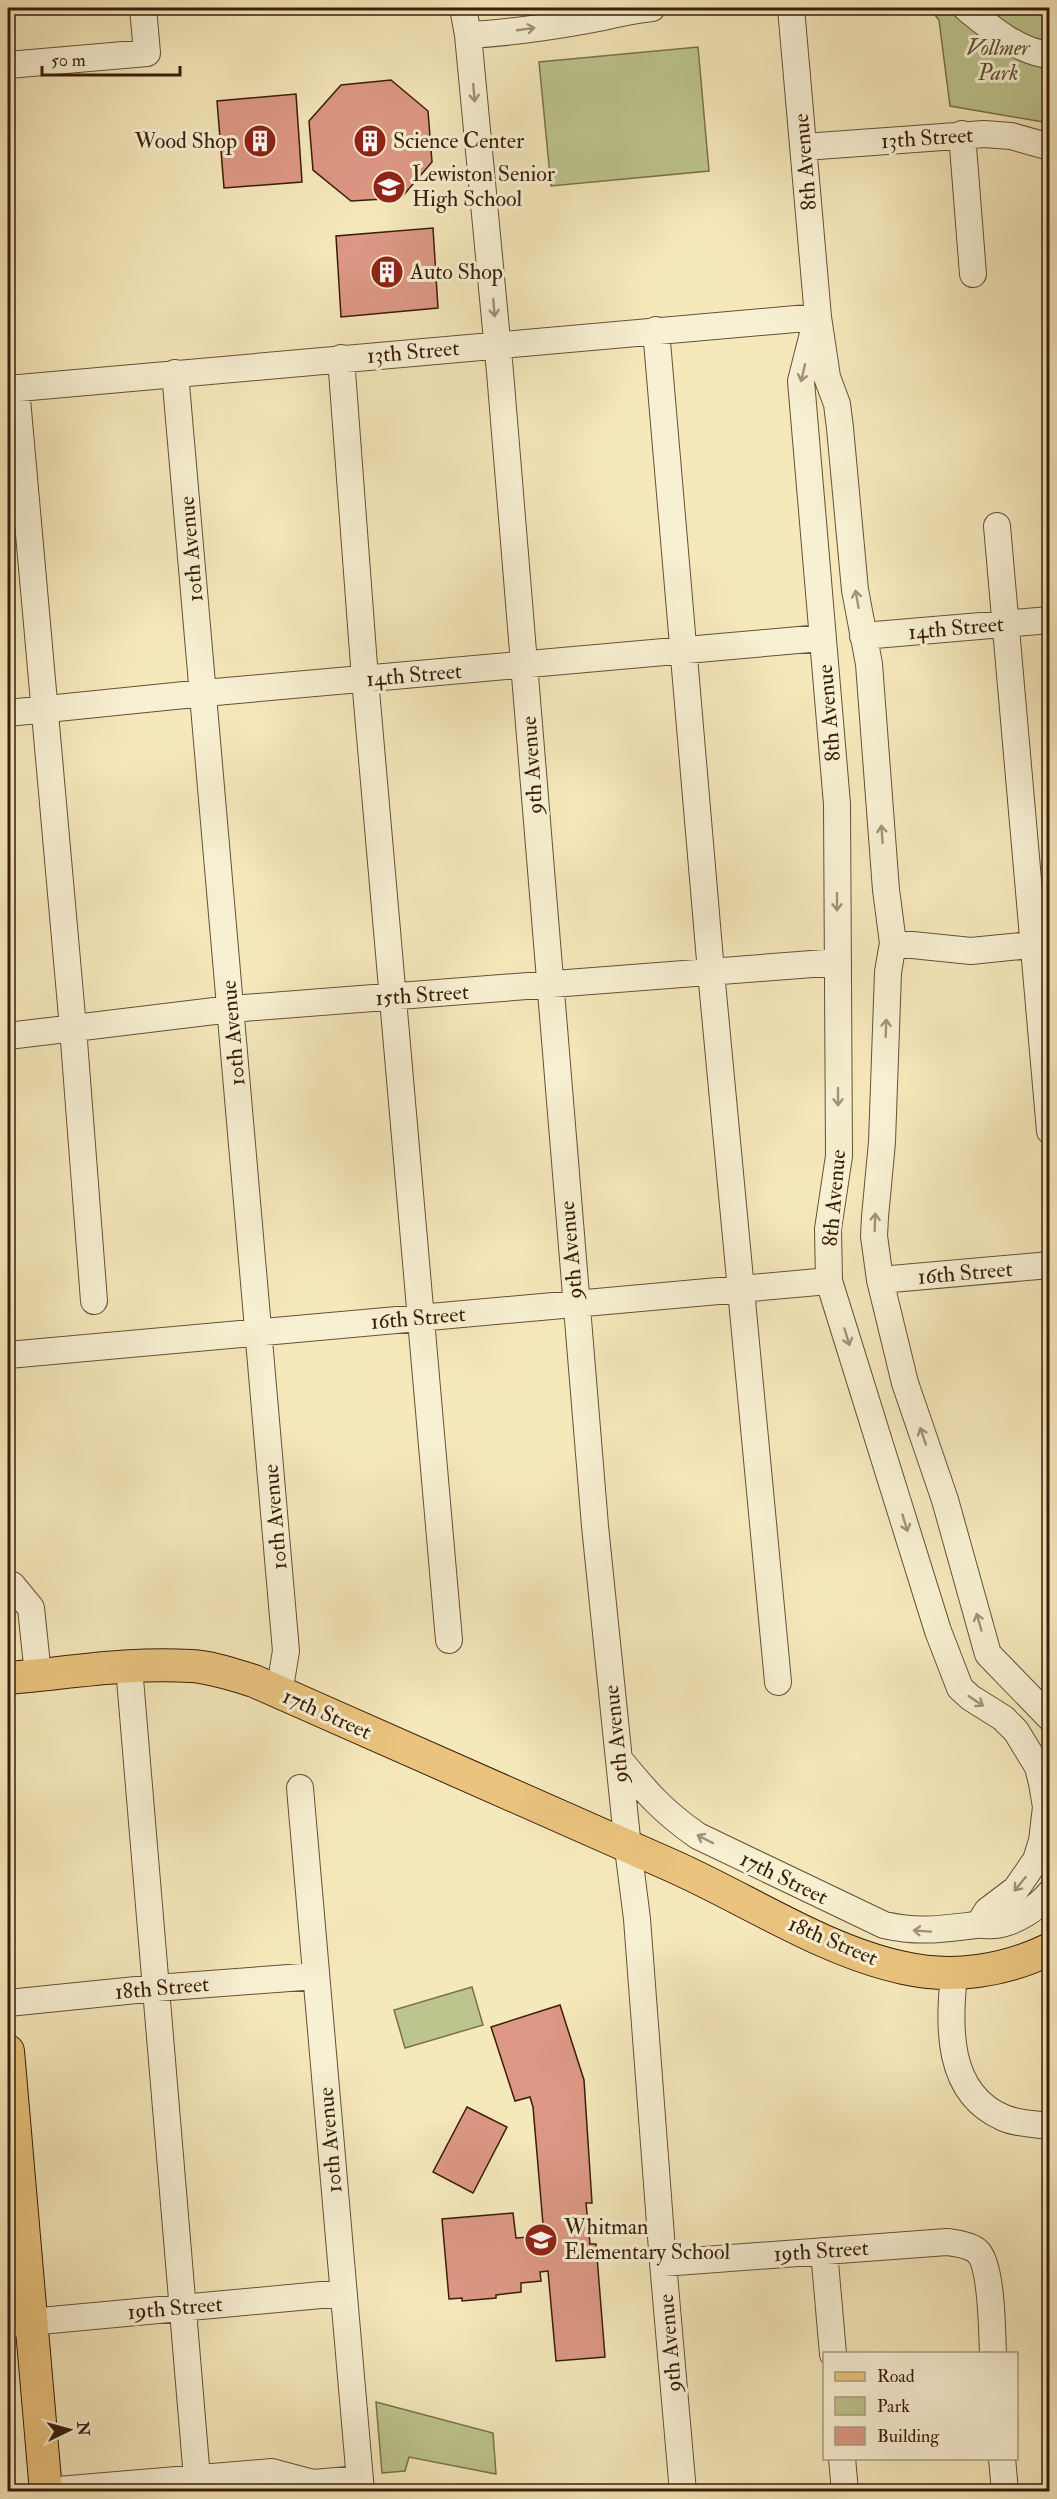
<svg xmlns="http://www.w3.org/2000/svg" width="1057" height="2499" viewBox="0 0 1057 2499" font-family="'IM FELL Double Pica',serif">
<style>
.green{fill:#bdc58e;stroke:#7a714c;stroke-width:1.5}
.building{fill:#dd9885;stroke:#381d0b;stroke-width:1.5}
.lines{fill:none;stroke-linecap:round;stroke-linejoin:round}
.minor-casing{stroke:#675037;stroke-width:28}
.major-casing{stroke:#381d0b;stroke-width:34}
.minor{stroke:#f8f0d3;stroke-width:26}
.major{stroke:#eac47e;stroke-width:32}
.oneway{stroke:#a29179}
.labels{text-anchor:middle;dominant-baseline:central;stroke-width:6;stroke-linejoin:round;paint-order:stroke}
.park-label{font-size:22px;font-style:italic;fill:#604f32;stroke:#f8f0d3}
.street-label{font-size:22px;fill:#381d0b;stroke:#f8f0d3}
.poi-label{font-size:22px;fill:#381d0b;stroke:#f8f0d3;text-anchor:start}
</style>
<rect width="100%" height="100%" fill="#f5e8bb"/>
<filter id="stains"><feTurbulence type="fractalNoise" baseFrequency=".00333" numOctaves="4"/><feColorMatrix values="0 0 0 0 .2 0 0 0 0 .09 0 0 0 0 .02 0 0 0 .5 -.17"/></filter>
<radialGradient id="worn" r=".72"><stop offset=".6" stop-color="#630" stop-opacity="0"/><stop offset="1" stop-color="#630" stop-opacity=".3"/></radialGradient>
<path class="green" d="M929,8H1049V123L950,106L939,20Z
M698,47L709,171L551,186L539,62Z
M472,1987L483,2025L405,2048L394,2010Z
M376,2402L493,2433L496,2474L409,2457L405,2471L382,2473Z"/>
<path class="building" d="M391,80L428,111L432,162L401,198L351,201L313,170L309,121L341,85Z
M296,94L302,182L224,188L217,101Z
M433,228L438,308L341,317L336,236Z
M560,2005L584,2080L592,2203H586L590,2244H596L605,2357L556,2361L548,2271L540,2272L541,2281L521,2283V2292L496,2295V2298L462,2301V2298L449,2299L442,2219L513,2213L516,2238L544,2236L533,2107L530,2097L515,2101L491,2027Z
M467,2107L507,2127L473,2193L433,2172Z"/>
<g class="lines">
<g class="minor-casing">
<path id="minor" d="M463,8L468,35L500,372L595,1526L628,1848L637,1919L663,2263L683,2492
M791,8L818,317L827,377L837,404L840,428L855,590L869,664L886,890L893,943L888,972L882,1142L875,1217L874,1236L880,1280L905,1383L945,1500L988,1654L1050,1718
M966,8C988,26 1020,53 1050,55
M468,35C508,33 549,27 588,20C609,16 630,10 652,8
M8,65L147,53L143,8
M962,134L973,274
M804,147L984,134L1011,136L1050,147
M815,326L801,381L837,804L839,1156L828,1229L829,1281L938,1631L960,1688L971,1698L1003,1718L1016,1731L1038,1767L1042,1783L1046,1807L1042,1841L1036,1860L1016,1889L987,1911L979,1924
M656,330L711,972L778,1682
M341,358L365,679L449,1640
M175,373L286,1651L279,1693
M16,388L73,1028L94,1301
M8,389L818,317
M997,526L1050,1131
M863,636L1050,620
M8,713L204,693L821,638
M893,943L971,951L1050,943
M8,1036L231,1009L838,962
M880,1280L1050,1265
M8,1355L829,1281
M8,1586L12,1585L31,1608L38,1675
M129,1667L197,2478
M619,1759C646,1792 662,1811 698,1836L884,1925C920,1933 941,1929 976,1925C982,1924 988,1926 995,1925C1015,1923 1037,1908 1050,1893
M300,1788L361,2492
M954,1973C949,2025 945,2093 1004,2118C1018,2124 1034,2124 1050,2126
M8,2003L156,1988L316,1976
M824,2251L833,2354
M663,2263L947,2242C956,2243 971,2245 978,2252C992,2267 992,2331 993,2354
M8,2324L343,2293
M842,2458L845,2492
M1002,2458L1005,2492
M46,2491L272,2472L313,2483L360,2479"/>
</g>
<g class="major-casing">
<path id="major" d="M8,1678C68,1673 130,1662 191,1666C212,1667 234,1675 254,1681C392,1743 530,1804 668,1864C744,1897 823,1951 904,1968C953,1979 1005,1971 1050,1949
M8,2051L46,2492"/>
</g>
<use href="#minor" class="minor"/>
<use href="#major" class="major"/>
</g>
<defs><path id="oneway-shaft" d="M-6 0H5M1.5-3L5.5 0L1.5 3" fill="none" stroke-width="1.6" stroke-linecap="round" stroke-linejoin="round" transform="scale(1.5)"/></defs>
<g class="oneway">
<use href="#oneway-shaft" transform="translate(526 29) rotate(-8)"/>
<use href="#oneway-shaft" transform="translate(474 93) rotate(85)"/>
<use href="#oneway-shaft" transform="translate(494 308) rotate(85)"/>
<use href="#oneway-shaft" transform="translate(803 373) rotate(103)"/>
<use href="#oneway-shaft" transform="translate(857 599) rotate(-100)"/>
<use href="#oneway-shaft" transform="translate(882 834) rotate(-94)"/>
<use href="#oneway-shaft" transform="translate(837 902) rotate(90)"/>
<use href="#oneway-shaft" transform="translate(886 1028) rotate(-88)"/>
<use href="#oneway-shaft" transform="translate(838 1097) rotate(90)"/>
<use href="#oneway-shaft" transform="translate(875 1222) rotate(-88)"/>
<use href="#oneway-shaft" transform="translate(847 1337) rotate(73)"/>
<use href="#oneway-shaft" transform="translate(923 1436) rotate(-109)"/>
<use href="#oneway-shaft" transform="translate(905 1523) rotate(73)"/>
<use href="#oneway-shaft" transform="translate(979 1622) rotate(-106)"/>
<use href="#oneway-shaft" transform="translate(976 1701) rotate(34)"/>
<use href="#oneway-shaft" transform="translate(705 1839) rotate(-153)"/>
<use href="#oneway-shaft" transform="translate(1020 1884) rotate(129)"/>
<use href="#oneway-shaft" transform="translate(922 1931) rotate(-176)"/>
</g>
<defs>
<g id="building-disc" transform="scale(1.725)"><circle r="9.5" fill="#8f2418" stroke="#f8f0d3"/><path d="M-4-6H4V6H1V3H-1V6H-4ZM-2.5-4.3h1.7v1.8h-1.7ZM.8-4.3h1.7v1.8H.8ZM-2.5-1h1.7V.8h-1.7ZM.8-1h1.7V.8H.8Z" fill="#fff"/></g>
<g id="school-disc" transform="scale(1.725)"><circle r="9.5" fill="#8f2418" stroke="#f8f0d3"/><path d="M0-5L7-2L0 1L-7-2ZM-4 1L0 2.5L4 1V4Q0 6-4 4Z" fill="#fff"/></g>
</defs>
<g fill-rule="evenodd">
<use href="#building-disc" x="260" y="141"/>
<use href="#building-disc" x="370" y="141"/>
<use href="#school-disc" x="389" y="187"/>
<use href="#building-disc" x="387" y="272"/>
<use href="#school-disc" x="541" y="2240"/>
</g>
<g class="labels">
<g class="park-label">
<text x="998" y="48">Vollmer<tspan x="998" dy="25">Park</tspan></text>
</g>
<g class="street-label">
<text transform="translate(927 138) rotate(-4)">13th Street</text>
<text transform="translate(805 162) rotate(-95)">8th Avenue</text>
<text transform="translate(413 352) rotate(-5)">13th Street</text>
<text transform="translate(191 549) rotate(-95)">10th Avenue</text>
<text transform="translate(956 628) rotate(-5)">14th Street</text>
<text transform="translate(414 675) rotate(-5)">14th Street</text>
<text transform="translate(829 713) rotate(-95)">8th Avenue</text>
<text transform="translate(532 765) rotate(-94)">9th Avenue</text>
<text transform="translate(422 995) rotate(-4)">15th Street</text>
<text transform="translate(233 1033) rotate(-95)">10th Avenue</text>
<text transform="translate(834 1198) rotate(-85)">8th Avenue</text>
<text transform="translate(571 1250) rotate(-95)">9th Avenue</text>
<text transform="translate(965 1273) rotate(-5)">16th Street</text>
<text transform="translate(418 1318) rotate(-5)">16th Street</text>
<text transform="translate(275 1517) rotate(-95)">10th Avenue</text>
<text transform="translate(327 1714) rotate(24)">17th Street</text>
<text transform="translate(616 1734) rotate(-96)">9th Avenue</text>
<text transform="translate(784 1878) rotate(26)">17th Street</text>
<text transform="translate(833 1941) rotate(23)">18th Street</text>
<text transform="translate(162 1988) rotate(-5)">18th Street</text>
<text transform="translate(330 2140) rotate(-95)">10th Avenue</text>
<text transform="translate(821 2251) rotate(-4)">19th Street</text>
<text transform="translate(175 2308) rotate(-5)">19th Street</text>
<text transform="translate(670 2343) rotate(-95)">9th Avenue</text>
</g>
<g class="poi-label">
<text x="237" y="141" text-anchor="end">Wood Shop</text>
<text x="393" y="141">Science Center</text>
<text x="412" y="174">Lewiston Senior<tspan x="412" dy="25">High School</tspan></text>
<text x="410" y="272">Auto Shop</text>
<text x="564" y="2227">Whitman<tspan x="564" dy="25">Elementary School</tspan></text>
</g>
</g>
<rect width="1057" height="2499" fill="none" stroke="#f5e8bb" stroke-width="30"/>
<rect x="9" y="9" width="1039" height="2481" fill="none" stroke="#381d0b" stroke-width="3"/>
<rect x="15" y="15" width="1027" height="2469" fill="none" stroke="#381d0b" stroke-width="1.5"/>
<rect x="823" y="2352" width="195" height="108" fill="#f8f0d3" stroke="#ab9c83" stroke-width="1.5"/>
<rect x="835" y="2372" width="30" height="9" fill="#eac47e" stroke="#ab9c83" stroke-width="1.5"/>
<text x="877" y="2382" font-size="18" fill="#381d0b">Road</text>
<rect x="835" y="2397" width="30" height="18" fill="#bdc58e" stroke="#ab9c83" stroke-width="1.5"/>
<text x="877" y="2412" font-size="18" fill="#381d0b">Park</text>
<rect x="835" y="2427" width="30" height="18" fill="#dd9885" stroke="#ab9c83" stroke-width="1.5"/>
<text x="877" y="2442" font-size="18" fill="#381d0b">Building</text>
<g transform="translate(69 2430) rotate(85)" stroke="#f8f0d3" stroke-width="4.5" paint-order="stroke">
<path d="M0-4.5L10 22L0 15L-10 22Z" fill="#381d0b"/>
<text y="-9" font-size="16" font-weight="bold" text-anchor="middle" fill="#381d0b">N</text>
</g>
<path d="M42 66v9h138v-9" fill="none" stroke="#381d0b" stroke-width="3"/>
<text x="51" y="66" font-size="18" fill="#381d0b" stroke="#f8f0d3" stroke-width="4.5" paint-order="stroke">50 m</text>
<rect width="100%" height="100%" filter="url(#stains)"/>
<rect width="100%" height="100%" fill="url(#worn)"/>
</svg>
